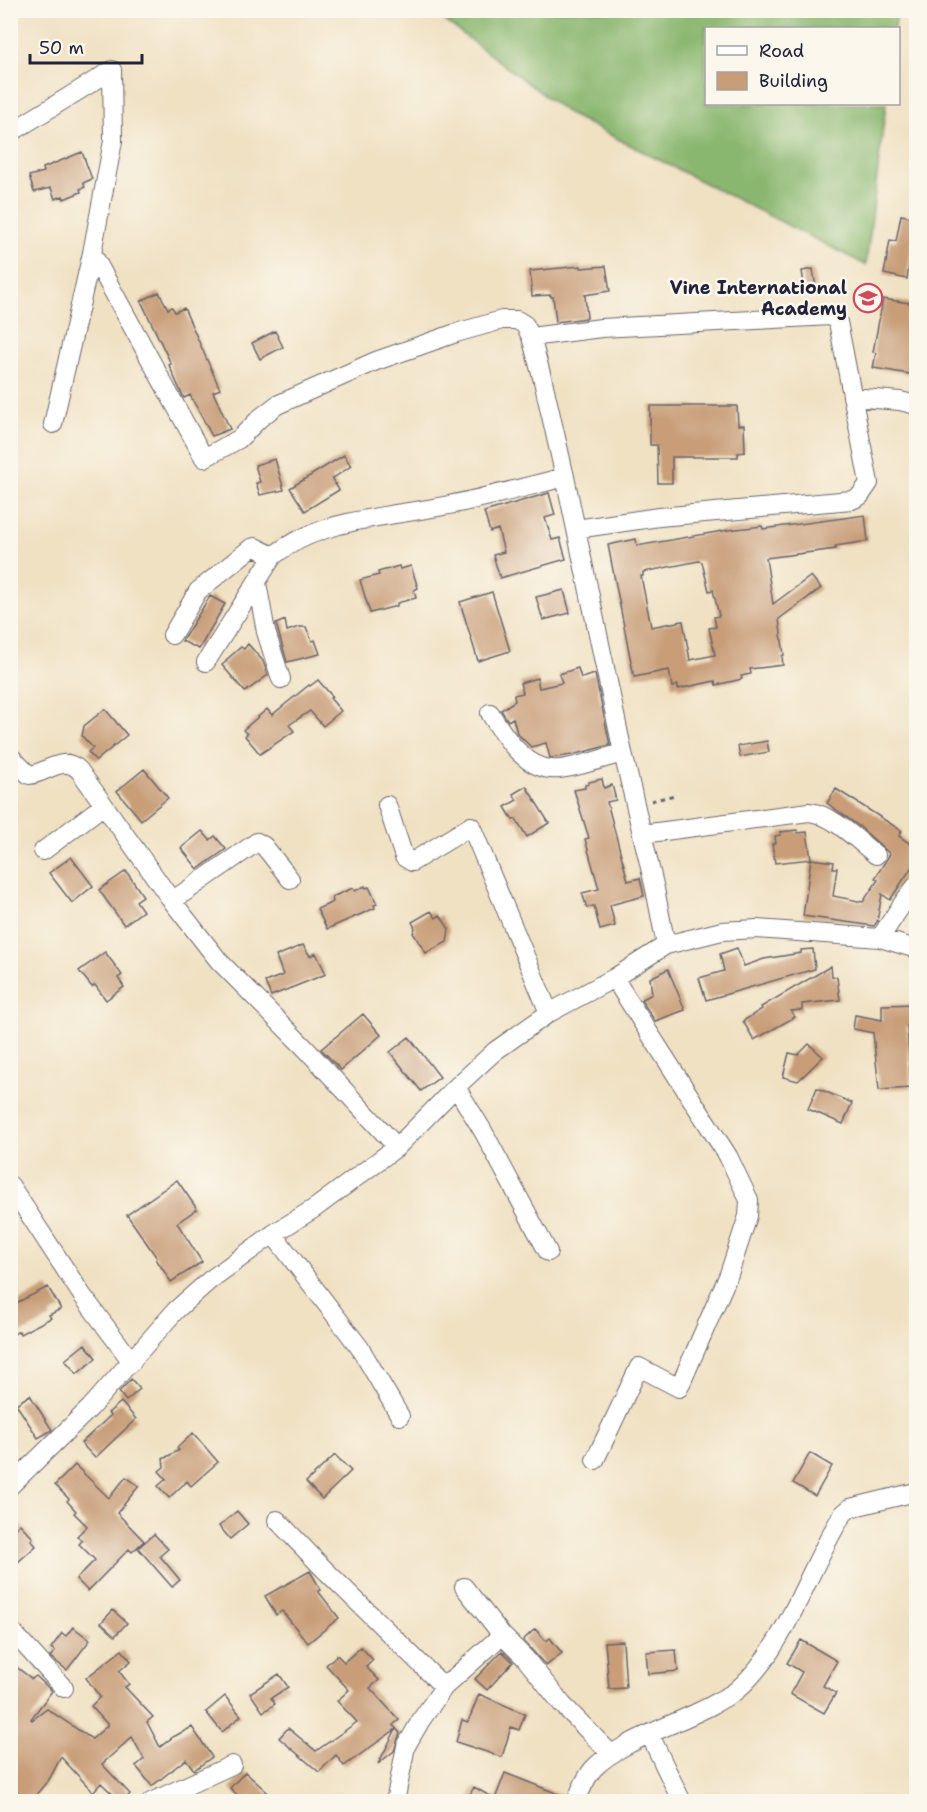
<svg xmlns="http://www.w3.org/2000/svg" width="927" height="1812" viewBox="0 0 927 1812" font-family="'Shantell Sans',sans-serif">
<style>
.forest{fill:#8ab76f;stroke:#566c55;stroke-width:1.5}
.building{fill:#c89d78;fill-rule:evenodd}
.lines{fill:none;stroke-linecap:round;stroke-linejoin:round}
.minor-casing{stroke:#6a656b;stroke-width:20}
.path{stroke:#6a656b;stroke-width:3;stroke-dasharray:4.5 4.5;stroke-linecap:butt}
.minor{stroke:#fff;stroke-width:18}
.labels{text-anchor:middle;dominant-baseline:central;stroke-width:5;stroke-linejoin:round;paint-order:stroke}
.poi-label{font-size:18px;font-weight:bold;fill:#22223b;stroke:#fbf7ec;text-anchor:end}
</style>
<rect width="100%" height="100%" fill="#fbf7ec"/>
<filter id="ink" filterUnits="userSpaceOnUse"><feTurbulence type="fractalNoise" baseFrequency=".0167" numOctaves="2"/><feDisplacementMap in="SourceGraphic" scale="12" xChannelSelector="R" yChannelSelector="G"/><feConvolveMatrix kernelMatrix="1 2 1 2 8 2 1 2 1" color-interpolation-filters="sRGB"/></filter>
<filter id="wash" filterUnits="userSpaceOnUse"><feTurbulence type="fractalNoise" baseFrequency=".008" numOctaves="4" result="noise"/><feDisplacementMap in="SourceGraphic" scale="24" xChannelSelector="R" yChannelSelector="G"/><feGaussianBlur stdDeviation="1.35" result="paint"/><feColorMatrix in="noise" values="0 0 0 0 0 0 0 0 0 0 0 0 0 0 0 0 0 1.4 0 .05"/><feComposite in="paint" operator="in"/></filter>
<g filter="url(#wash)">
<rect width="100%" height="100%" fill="#f0e1c3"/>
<path class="forest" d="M432,11H897L895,28H706V104H886L866,265L569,114Z"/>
<g id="blocks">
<path class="building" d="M82,152L92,179L83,183L85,187L80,189L81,192L64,199L63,196L55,199L51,188L34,192L29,176L44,172L43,168Z
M901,215L916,218L907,279L884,274L890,240L896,241Z
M581,266V268L606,266L610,291L585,295L587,318L556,322L553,297H551V295L532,296L530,271Z
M813,269L816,288L805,290L802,271Z
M159,292L168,309L172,307L175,312L184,308L220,389L213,392L230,429L212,436L190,395L184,398L180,390L169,365L171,364L141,301Z
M883,299L916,304V375L873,368L876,353L873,352Z
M275,331L283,347L260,359L252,343Z
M650,406H737L738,425H744L745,452L738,453V457H672V483H658L657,445H650Z
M344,455L351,466L332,479L339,490L305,511L290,488Z
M275,459L284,490L260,495L256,483L260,482L255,465Z
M549,493L555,515L545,518L552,540L560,538L566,559L500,578L493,555L504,552L498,529L490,532L484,512Z
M865,515L868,541L835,546L836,549L766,558L773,604L811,576L821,588L779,619L784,655L782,656L783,665L750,669L751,674L741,676L742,679L716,685L715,681L678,689V685L672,687L669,670L634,677L608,545L636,539L637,546L728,530L762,526L763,529ZM699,561L702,562L709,591L713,590L719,616L714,617L716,627L709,628L715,655L690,660L683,621L651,627L641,576H643V572Z
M399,566L400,569L411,566L418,588L414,590L416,598L397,603V606L370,613L360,580L379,575L378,572Z
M564,590L570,613L543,620L536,597Z
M492,592L510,651L478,661L460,602Z
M210,596L225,604L199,649L182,641Z
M285,620L287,631L299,627H306L312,641L315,640L320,654L287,662L276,624Z
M248,644L263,661L268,675L245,692L222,665L227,661L226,660L241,647L244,649Z
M578,668L581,678L595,674L610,745L572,755L550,758L546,743L531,747L517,733L513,718L508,721L501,710L515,701L514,695L523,693L520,683L537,678L539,688L562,683L559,674Z
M318,680L332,696L330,698L341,711L323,726L310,711L289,725L294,731L260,754L245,736L247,734L243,730L267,709L272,715L309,685L310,686Z
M105,709L127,735L96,761L88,752L93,748L82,736L84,726Z
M767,741L769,752L740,757L738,746Z
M144,769L168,798L141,820L117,791Z
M602,779L604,788L612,785L616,800L607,802L628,881L640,878L644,896L610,905L615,926L600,930L594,906L587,908L582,893L599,889L585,839L589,838L574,790L585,788V785L589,784V782Z
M526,786L549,823L527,837L516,819L513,820L505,807L517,800L513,794Z
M836,789L902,831L899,836L916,848V861L890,900L882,894L877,922L874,926L803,916L811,859L775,863L772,844L776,843L775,836L781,835L780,832L797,830L798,833L807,832L811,859L834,862L833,868H837L833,896L863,902L878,880L875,878L890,854L860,827L827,803Z
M202,831L210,840L215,836L226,849L198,869L181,848Z
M71,857L93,886L72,903L49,873Z
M126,871L143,896L136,901L143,911L124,925L99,890Z
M365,886L366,888L369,887L377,904L374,905L375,908L327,929L317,909L333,902L332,897L353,888L355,891Z
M431,911L436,918L440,915L449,929L447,942L426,953L413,933L415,928L412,922Z
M303,945L310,956L316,953L326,974L271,996L265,982L283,975L276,956Z
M737,948L744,966L764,959L801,953V950L813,949L815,969L706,1000L699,978L724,971L720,954Z
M105,952L122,975L118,978L124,987L106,1000L95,985L92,987L79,971Z
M831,966L832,977H837L840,1000L802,1004V1010L791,1011L795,1017L754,1040L743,1021L762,1009L761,1007Z
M668,969L685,1010L655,1021L641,1000L652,994L650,978Z
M916,1004V1026H907L911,1088L879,1090L873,1033L853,1029L855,1015L882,1020V1005Z
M363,1014L381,1035L341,1070L321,1049Z
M409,1037L440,1077L421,1091L390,1052Z
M809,1044L823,1057L798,1081L783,1077L789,1053L798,1055Z
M817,1088L852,1103L843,1124L808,1109Z
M177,1180L197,1209L177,1223L202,1262L171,1282L156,1259L157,1258L127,1215Z
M48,1287L61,1309L49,1315L51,1318L20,1334L19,1331L10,1336V1306Z
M85,1344L96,1358L77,1374L65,1360Z
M131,1379L140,1389L126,1401L119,1392Z
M30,1395L52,1430L38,1438L16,1404Z
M121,1402L136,1419L95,1458L81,1443L111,1415L108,1413Z
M193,1433L218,1462L191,1486L187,1481L169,1498L158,1486L166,1479L159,1471L164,1467L163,1459L179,1450L177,1448Z
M810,1453L832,1466L815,1496L793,1483Z
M335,1455L351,1471L322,1499L306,1482Z
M75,1465L109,1498L126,1477L139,1486L117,1513L144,1541L132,1552L129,1549L88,1591L76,1579L95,1560L79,1544L82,1541L77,1536L87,1526L74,1513L76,1511L67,1501L69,1499L55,1485Z
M237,1511L248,1524L230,1539L219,1526Z
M20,1524L33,1538L31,1540L36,1546L10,1569V1533Z
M154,1534L168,1549L160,1556L180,1580L172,1587L138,1548Z
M310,1571L321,1590L318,1591L339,1618L308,1643L282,1611L276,1615L265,1596Z
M113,1610L127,1623L115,1636L101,1623Z
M73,1627L90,1640L67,1670L50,1657L55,1651L51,1648L62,1633L66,1636Z
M535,1629L546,1641L550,1638L562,1653L546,1666L523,1640Z
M801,1640L837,1661L823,1686L836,1693L824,1713L790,1694L802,1672L787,1663Z
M623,1641L626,1688L609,1689L605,1642Z
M361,1647L373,1660L366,1667L379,1680L370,1688L399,1720L393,1725L400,1733L394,1751L378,1764L396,1729L344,1766L336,1755L319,1772L279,1738L288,1728L316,1751L357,1722L337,1701L349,1690L326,1665L337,1655L344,1662Z
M122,1650L131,1661L119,1671L129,1684L125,1687L153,1717L147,1722L160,1747L173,1737L192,1727L212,1757L194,1770L186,1759L152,1786L136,1766L144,1759L132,1737L102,1764L130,1794L123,1802H121L101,1783L93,1792L61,1757L50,1778L30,1802H10V1662L32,1679L36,1676L52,1691L31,1719L32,1720L47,1709L92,1739L108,1725L91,1706L100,1697L86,1678Z
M676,1650L678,1671L648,1674L646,1652Z
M502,1651L513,1662L487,1690L475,1679Z
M279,1674L288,1687L271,1698L275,1704L263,1712L250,1693Z
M479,1694L525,1714L519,1730L511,1727L502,1757L456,1742L462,1720L468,1722Z
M225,1696L241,1716L222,1732L206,1712Z
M245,1772L278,1802H245L230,1788Z
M505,1773L566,1797L565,1802H466L474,1787L495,1799Z"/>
</g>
</g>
<g filter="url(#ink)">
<use href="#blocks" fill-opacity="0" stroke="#6a656b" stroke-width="1.5"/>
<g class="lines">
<g class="minor-casing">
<path id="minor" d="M10,133L112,70
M92,253L204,458L239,439L260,418L277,405L376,361L456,333L502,320H517L525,325L531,337L543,381L565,477L623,753L655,889L666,945
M531,337L601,328L831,316L838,322L869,483L860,496L852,500L659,517L576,529
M852,397L900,401L916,405
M53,424L92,253L113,141L112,70
M257,583L266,632L281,679
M172,635L198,591L251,548L255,547L273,556
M206,662L273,556C320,519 387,517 444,506C485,498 525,487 565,477
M490,713C504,736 527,773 559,769C580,767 602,758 623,753
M10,756L29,775C46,774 62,754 79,770L172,901L219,961L306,1049L397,1147
M387,805L404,857L412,862L471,826L549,1013
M642,834L809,812C832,814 858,841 876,855
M43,851L104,805
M172,901L257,842L264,846L290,879
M880,938L905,900L916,886
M456,1087L483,1131L548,1252
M10,1185L82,1295L132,1362
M273,1234L360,1348L400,1416
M595,1460L639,1367L679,1388L729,1274L748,1216L749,1200L728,1156L614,978
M10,1486L90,1408L176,1310L210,1280L273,1234L315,1208L397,1147L456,1087L495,1051L549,1013L614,978L666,945L722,931L757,929L880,938L916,949
M277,1520L323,1568L444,1687L421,1720L406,1746L395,1802
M464,1587L502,1635L525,1658L562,1704L611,1754
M10,1629L64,1688
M444,1687L502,1635
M650,1735L682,1802
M151,1802L232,1765
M576,1802C580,1791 586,1778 593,1769C618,1742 680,1723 714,1704C721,1699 730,1696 737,1690C787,1647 808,1568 843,1514L850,1508L916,1492"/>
</g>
<path class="path" d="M651,801L675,795"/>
<use href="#minor" class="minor"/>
</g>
</g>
<defs>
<g id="school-ring" transform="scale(1.5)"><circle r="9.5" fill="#fbf7ec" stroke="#d1495b" stroke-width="1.5"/><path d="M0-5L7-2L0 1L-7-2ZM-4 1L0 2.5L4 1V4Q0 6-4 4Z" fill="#d1495b"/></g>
</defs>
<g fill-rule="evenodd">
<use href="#school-ring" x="868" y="298"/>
</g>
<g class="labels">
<g class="poi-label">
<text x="847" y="288">Vine International<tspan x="847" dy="21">Academy</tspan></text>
</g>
</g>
<rect width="927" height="1812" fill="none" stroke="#fbf7ec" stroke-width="36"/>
<rect x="705" y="27" width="195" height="78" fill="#fbf7ec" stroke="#a4a2a5" stroke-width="1.5"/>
<rect x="717" y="46" width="30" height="9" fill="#ffffff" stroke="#a4a2a5" stroke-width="1.5"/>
<text x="759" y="57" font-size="18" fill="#22223b">Road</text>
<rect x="717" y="72" width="30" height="18" fill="#c89d78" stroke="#a4a2a5" stroke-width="1.5"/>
<text x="759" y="87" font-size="18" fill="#22223b">Building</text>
<path d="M30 54v9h112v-9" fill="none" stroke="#22223b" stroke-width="3"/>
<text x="39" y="54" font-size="18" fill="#22223b" stroke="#fbf7ec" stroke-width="4.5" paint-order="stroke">50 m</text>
</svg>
